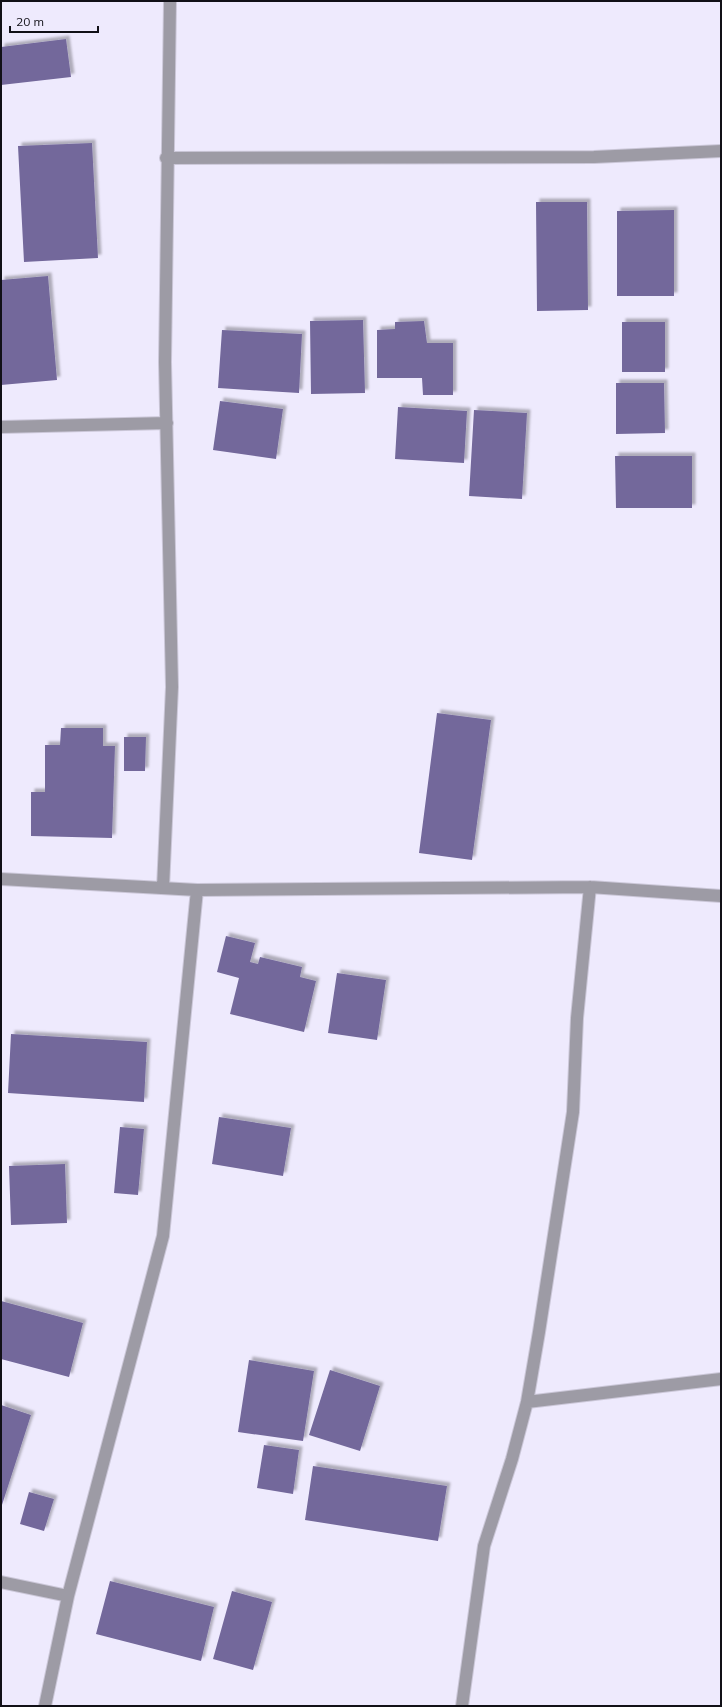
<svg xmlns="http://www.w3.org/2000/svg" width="722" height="1707" viewBox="0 0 722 1707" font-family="Mulish,sans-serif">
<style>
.building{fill:#73689b;filter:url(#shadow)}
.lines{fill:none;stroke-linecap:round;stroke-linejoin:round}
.minor-casing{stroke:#cbc7d8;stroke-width:14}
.minor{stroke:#9d9ba5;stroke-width:12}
</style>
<defs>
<filter id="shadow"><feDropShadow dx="3.5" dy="-3.5" stdDeviation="1" flood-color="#0004"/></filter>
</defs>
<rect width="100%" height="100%" fill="#eeeafd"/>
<path class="building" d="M66,39L71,77L1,85V47Z
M92,143L98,258L24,262L18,146Z
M536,202H587L588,310L537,311Z
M674,210V296H617V211Z
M48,276L57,380L1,385V280Z
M363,320L365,393L311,394L310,321Z
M424,321L427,343H453V395H423L422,378H377V330L395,329V322Z
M622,322H665V372H622Z
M222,330L302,334L299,393L218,388Z
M616,383H664L665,433L616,434Z
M220,401L283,409L276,459L213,450Z
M398,407L467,411L464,463L395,459Z
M474,410L527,413L522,499L469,496Z
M615,456H692V508H616Z
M437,713L491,720L472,860L419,853Z
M61,728H103V746H115L112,838L31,836V792H45V745H60Z
M124,737H146L145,771H124Z
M226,936L255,943L250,962L258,964L260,957L302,967L300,977L316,981L304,1032L230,1014L239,978L217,972Z
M337,973L386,980L377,1040L328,1033Z
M11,1034L147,1042L144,1102L8,1093Z
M219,1117L291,1128L283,1176L212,1164Z
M120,1127L144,1129L138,1195L114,1193Z
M65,1164L67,1223L11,1225L9,1166Z
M1,1301L83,1323L69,1377L1,1359Z
M249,1360L314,1371L303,1441L238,1432Z
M330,1370L380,1386L360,1451L309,1435Z
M1,1405L31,1415L1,1508Z
M264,1445L299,1450L293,1494L257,1488Z
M313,1466L447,1486L438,1541L305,1520Z
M29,1492L54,1499L44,1531L20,1524Z
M110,1581L214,1607L201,1661L96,1634Z
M232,1591L272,1602L253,1670L213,1659Z"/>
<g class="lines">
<g class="minor-casing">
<path id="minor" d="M166,158L594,157L721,151
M1,427L167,423
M1,879L197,890L590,887L721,896
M163,888L172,687L165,362L170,1
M527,1402L721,1379
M1,1582L68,1596
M45,1706L68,1596L163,1236L197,890
M462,1706L484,1546L512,1459L527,1402L539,1332L573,1112L577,1018L590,887"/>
</g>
<use href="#minor" class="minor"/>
</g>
<rect width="722" height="1707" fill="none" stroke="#111017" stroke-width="4"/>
<path d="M10 26v6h88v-6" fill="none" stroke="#111017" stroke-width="2"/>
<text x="16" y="26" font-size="12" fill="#111017" stroke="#eeeafd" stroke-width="3" paint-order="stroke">20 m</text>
</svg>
